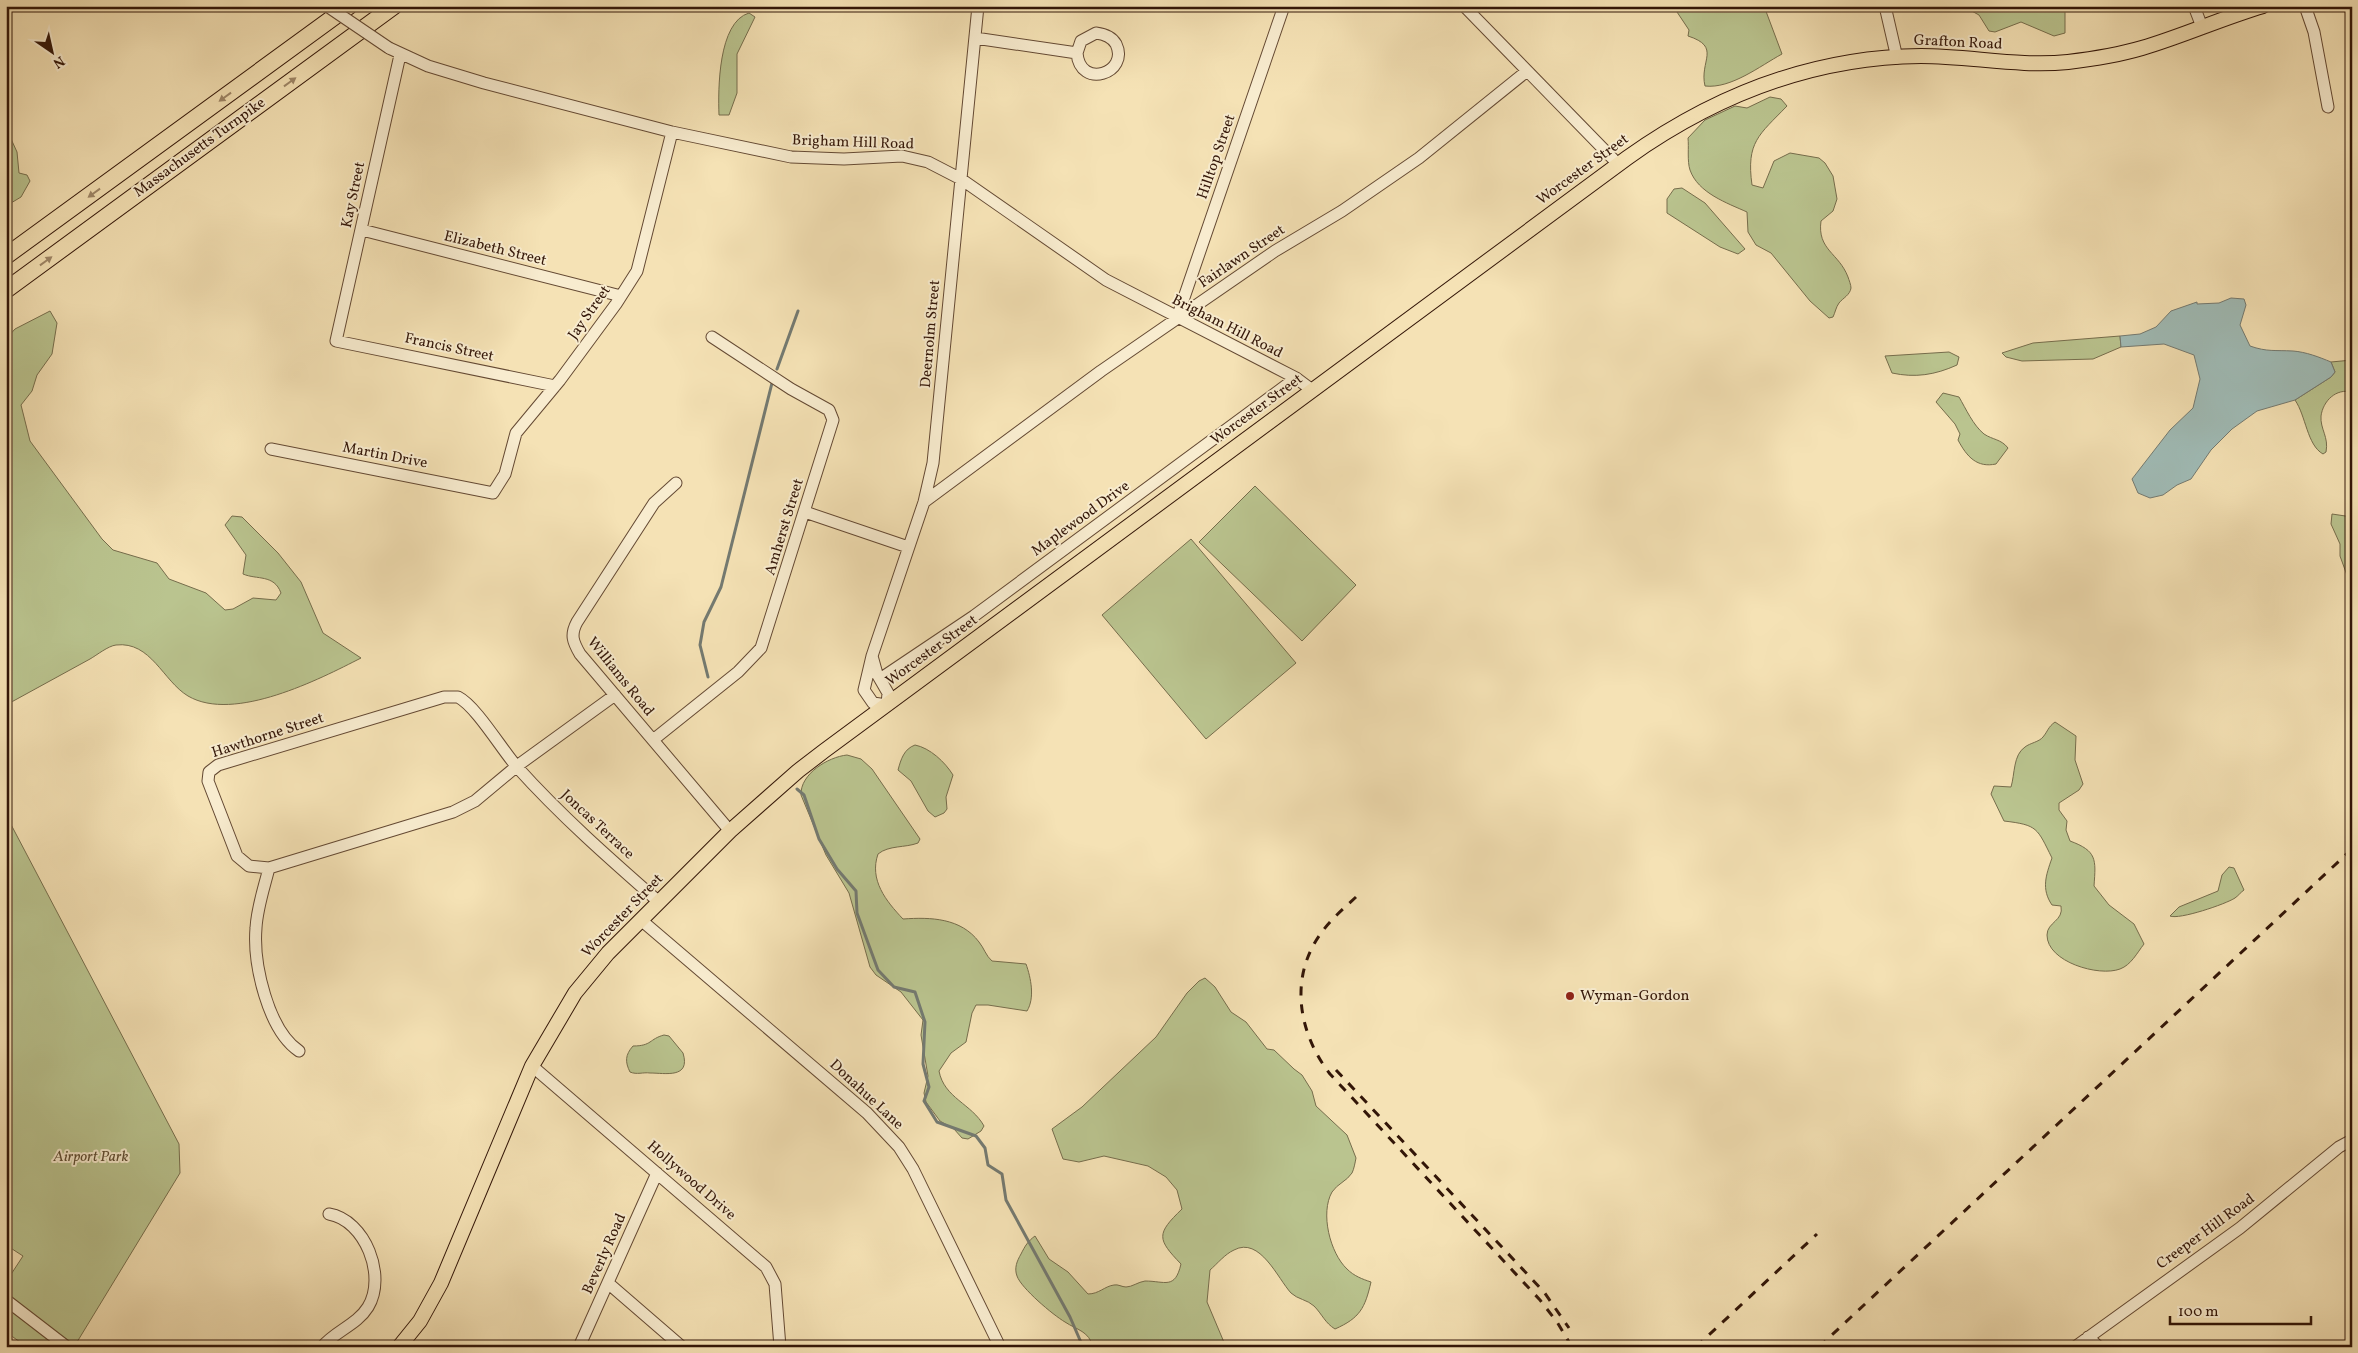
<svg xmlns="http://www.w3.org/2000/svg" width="2358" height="1353" viewBox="0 0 2358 1353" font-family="Vollkorn,serif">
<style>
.green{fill:#bac48f;stroke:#766d4c}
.water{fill:#a0bcb7;stroke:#747a71}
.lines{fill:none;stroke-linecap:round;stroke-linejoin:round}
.stream{stroke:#747a71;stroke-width:3}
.minor-casing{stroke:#644933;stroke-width:13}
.major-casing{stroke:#331608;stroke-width:16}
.highway-casing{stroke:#331608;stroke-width:18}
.minor{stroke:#f8eccf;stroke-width:11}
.major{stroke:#f5e2b5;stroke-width:14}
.highway{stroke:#f5e2b5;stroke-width:16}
.rail{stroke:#331608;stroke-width:3;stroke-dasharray:9 9;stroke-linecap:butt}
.minor-bridge-casing{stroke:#644933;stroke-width:13;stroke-linecap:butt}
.minor-bridge{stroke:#f8eccf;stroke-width:11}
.oneway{fill:#9e8667}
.poi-dot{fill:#8f2418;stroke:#f8eccf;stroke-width:2}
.labels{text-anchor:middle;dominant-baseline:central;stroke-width:4;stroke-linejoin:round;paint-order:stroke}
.street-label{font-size:15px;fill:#331608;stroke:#f8eccf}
.poi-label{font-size:15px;fill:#331608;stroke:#f8eccf;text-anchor:start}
.park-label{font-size:15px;font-style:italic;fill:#5c4a30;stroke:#f8eccf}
</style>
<rect width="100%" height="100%" fill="#f5e2b5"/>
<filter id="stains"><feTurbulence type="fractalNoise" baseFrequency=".004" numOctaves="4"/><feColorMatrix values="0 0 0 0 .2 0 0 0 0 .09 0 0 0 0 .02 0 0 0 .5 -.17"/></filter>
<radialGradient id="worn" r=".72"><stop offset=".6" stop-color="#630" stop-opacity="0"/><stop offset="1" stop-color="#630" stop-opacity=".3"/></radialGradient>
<path class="green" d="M1673,6H1764L1782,54C1760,66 1731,89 1705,86C1699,61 1722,47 1688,36L1689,30Z
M1970,6H2065V33L2054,36L2021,22L1995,32L1989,31L1979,15L1968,9Z
M749,13L755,17L737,54V93L729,115H719C718,90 718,22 749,13Z
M1770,97L1781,99L1787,106C1759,135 1746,142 1752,185L1763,188L1774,161L1790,153L1819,158L1825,163L1833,176L1837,199L1833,211L1821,221C1817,250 1839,253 1848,277C1849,280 1851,285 1851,288C1850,295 1843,298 1839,303C1836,307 1835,313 1833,317L1829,318L1810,301L1771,253L1756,245L1748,232L1747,212C1727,203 1698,193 1690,170C1687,161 1689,147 1688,138L1705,120L1735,106L1747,108Z
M6,128L17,152L19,173L27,175L30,181L21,197L6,206Z
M1682,188L1705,203L1745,249L1738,254L1720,247L1667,213V199L1674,189Z
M50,311L57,323L52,354L37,375L32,391L21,405L30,441L102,539L113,550L157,563L169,579L206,593L225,610L233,609L253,598L276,600L281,593C274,574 257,580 243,574L246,555L225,525L232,516L242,517L278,553L301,582L323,633L361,658C320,679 234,723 188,696C163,681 151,641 116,645C108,646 97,655 90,659C62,674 34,690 6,705V339L15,329Z
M2120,336L2121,347L2093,359L2022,361L2006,357L2002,353L2033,343Z
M1949,352L1959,357L1957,365C1935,375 1915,378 1892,373L1885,356Z
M2352,360V392C2336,388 2323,401 2321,416C2320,429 2329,437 2326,452L2323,454C2307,445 2306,416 2295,400L2331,377L2335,372L2331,362Z
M1943,393L1959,397C1966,409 1973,425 1984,434C1993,440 2001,439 2008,448L1996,464C1977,468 1967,457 1958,440L1960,434L1955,424L1936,402Z
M1255,486L1356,585L1302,641L1199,542Z
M2332,514L2352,517V589L2340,556V544L2331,524Z
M1191,539L1296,663L1206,739L1102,615Z
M2055,722L2076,736L2075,760L2083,784L2079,790L2059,803V810L2067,821L2066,830L2070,841C2097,851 2096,859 2094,886L2109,905L2134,924L2144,944C2137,953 2131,965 2120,969C2099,977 2047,962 2047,935C2047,922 2064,921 2061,906L2052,905C2041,889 2046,875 2052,858C2037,828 2038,825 2004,821L1991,794L1994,786L2011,787C2015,774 2013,755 2025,747C2030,743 2039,742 2043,737C2048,731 2048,727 2055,722Z
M915,745C930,748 945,762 953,775L946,797L947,809L944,813L935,817L928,811L911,781L898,770C901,759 904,749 915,745Z
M847,755L861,759L872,769L920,839L918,843C905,848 889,845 878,854C869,880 886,901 903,919C931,917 961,918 979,942C984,948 986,956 992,961L1026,964C1031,978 1035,998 1027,1011L988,1005H976L972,1013L966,1042L951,1053L939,1071C944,1098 972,1104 984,1126L981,1131L968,1139L962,1138L954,1129L940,1121L926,1102L924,1093L928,1076L921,1035L923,1020L901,992L876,975L870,967L849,893L826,855L801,795C800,774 828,757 847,755Z
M6,815L179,1144L180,1173L74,1347H27L6,1332V1282L23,1256L6,1245Z
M2229,867L2234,868L2244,890C2241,892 2238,896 2235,898C2226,904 2179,920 2170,916L2179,907L2218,891L2222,875Z
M1205,978L1215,987L1231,1012L1246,1022L1267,1049L1274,1050L1294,1069L1302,1075L1312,1091L1316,1106L1347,1135L1356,1158C1355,1163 1354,1169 1352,1173C1347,1181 1337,1184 1332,1192C1320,1213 1330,1253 1347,1269C1354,1276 1362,1279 1371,1282C1365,1308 1360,1318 1335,1329C1325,1323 1322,1314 1314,1306C1308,1300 1297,1299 1291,1293C1278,1279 1260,1236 1234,1250C1225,1254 1217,1264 1210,1270L1207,1302L1226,1347H1093C1089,1331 1077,1330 1065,1322C1053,1315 1021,1288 1017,1276C1014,1268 1017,1261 1021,1254C1025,1246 1028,1241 1035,1236L1049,1259L1068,1272L1088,1294C1099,1294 1105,1286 1114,1285C1118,1284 1122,1287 1126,1287C1132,1287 1138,1282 1145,1281C1165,1281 1175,1290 1181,1264C1157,1239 1156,1234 1182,1209L1177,1190L1166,1177L1148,1166L1104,1156L1079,1162L1063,1159L1052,1129L1082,1107L1156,1037L1187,993L1199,981Z
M664,1035L669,1036L683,1053C691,1079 665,1073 650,1073C643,1072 637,1075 630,1072C625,1062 625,1055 633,1046C652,1046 649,1039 664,1035Z"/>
<path class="water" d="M2231,298L2244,299L2246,305L2240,325L2250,346C2267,352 2275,350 2293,351C2306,352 2319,357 2331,362L2335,372L2331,377L2295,400L2257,411L2232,429L2211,450L2191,479L2177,485L2163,495L2150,498L2138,493L2132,479L2170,430L2193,408L2200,379L2194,355L2164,344L2121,347L2120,336L2140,334L2156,327L2171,311L2197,302V304L2219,303Z"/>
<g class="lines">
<path class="stream" d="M777,369L798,311
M708,677L700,645L704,622L721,587L772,383
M797,789L804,795L819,839L837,869L856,891L857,913L878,970L894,987L915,992L925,1022L923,1064L929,1087L924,1101L937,1122L976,1136L985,1148L988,1165L1002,1174L1006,1200L1070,1317L1083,1347"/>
<g class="minor-casing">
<path id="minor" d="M1464,6L1618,164
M1885,6L1897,58
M2194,6L2202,27
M2305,6L2314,32L2328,107
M975,38L1077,53C1080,90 1130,73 1116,44C1112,37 1104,34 1096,33L1081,41L1077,53
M389,48L428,66L484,83L672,132L791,157L844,159L902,156L928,162L961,179L1106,280L1296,378L1312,390
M400,55L336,341L555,386
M362,230L621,296
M1177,318L1284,6
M271,449L493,493L505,474L516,433L560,380L616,304L637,271L672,132
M676,483L654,503L577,622C570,635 573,642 580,654L730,831
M924,502L1101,371L1275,251L1342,211L1419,158L1527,71
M805,512L908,547
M872,656L877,674L888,693L887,705L873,703L864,690L872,656L924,502L933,463L978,6
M880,679L974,616L1296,378
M615,695L517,766L475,801L453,812L269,868L249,866L237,856L208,781L209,772L218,765L444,697H458C476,706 502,750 517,767C561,816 610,859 659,902
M653,740L738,672L761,648L833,420L829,410L791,389L712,337
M269,868C264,888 257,908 256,928C253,964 268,1030 299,1051
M641,920L867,1113L899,1147L913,1169L1000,1347
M532,1066L766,1267L775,1284L780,1347
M608,1283L682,1347
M6,1300L67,1347
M2088,1337L2099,1347
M322,1347C335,1331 357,1325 368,1307C387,1276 365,1220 329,1214
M579,1347L657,1173
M2075,1347L2240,1228L2339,1147L2352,1140"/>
</g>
<g class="major-casing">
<path id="major" d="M399,1347L420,1321L441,1283L532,1066L575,993L608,953L730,831L798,771L824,751L1627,158C1714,96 1813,57 1921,56C1970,56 2019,67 2068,62C2093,59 2118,55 2142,48C2183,36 2222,18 2263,6"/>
</g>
<g class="highway-casing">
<path id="highway" d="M6,256L349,6
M6,290L394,6"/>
</g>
<use href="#minor" class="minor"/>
<use href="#major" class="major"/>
<use href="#highway" class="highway"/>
<path class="rail" d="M1356,897C1343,909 1329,921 1319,936C1289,980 1299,1034 1330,1074L1540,1300L1557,1322L1572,1347
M1336,1070L1544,1292L1569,1328
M1696,1347L1817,1234
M1819,1347L2352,849"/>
<g class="minor-bridge-casing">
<path id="minor-bridge" d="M327,6L389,48"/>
</g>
<use href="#minor-bridge" class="minor-bridge"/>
</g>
<defs><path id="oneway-solid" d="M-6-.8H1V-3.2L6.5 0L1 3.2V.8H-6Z" transform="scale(1.25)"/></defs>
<g class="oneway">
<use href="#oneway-solid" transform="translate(290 82) rotate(-36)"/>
<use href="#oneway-solid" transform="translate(225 97) rotate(144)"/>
<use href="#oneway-solid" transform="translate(94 193) rotate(144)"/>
<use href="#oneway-solid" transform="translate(46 261) rotate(-36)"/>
</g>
<circle class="poi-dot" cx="1570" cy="996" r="5"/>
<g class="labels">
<g class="street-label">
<text transform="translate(1958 43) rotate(3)">Grafton Road</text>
<text transform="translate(853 143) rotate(2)">Brigham Hill Road</text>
<text transform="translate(200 148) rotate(-36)">Massachusetts Turnpike</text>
<text transform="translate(1217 157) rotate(-71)">Hilltop Street</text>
<text transform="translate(1583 170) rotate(-36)">Worcester Street</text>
<text transform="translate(354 195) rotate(-78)">Kay Street</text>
<text transform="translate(495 249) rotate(14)">Elizabeth Street</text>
<text transform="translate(1242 257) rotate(-34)">Fairlawn Street</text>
<text transform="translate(590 313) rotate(-55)">Jay Street</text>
<text transform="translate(1227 327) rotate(27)">Brigham Hill Road</text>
<text transform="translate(931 334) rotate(-85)">Deernolm Street</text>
<text transform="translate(449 348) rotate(12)">Francis Street</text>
<text transform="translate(1257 410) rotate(-36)">Worcester Street</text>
<text transform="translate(385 456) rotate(11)">Martin Drive</text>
<text transform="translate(1081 519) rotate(-36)">Maplewood Drive</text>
<text transform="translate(785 527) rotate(-73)">Amherst Street</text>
<text transform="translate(932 651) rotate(-36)">Worcester Street</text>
<text transform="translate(620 677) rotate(51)">Williams Road</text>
<text transform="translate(268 736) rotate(-18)">Hawthorne Street</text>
<text transform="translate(597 825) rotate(43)">Joncas Terrace</text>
<text transform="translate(623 916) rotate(-46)">Worcester Street</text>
<text transform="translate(866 1095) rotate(43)">Donahue Lane</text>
<text transform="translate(691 1181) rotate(41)">Hollywood Drive</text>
<text transform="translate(2206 1232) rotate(-36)">Creeper Hill Road</text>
<text transform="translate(605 1254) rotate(-66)">Beverly Road</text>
</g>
<g class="poi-label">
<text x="1580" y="996">Wyman-Gordon</text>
</g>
<g class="park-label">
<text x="91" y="1157">Airport Park</text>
</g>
</g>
<rect width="2358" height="1353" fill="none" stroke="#f5e2b5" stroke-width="25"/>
<rect x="8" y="8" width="2343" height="1338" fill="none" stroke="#331608" stroke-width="2.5"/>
<rect x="12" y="12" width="2333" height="1328" fill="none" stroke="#331608"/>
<g transform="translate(52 52) rotate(146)" stroke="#f8eccf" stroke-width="4" paint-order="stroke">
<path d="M0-4L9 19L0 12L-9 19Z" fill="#331608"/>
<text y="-8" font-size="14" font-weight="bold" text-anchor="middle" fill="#331608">N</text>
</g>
<path d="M2170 1316v8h141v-8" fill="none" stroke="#331608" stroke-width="2.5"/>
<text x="2178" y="1316" font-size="15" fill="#331608" stroke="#f8eccf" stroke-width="4" paint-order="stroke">100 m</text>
<rect width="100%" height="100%" filter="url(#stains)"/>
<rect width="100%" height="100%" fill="url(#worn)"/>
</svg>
